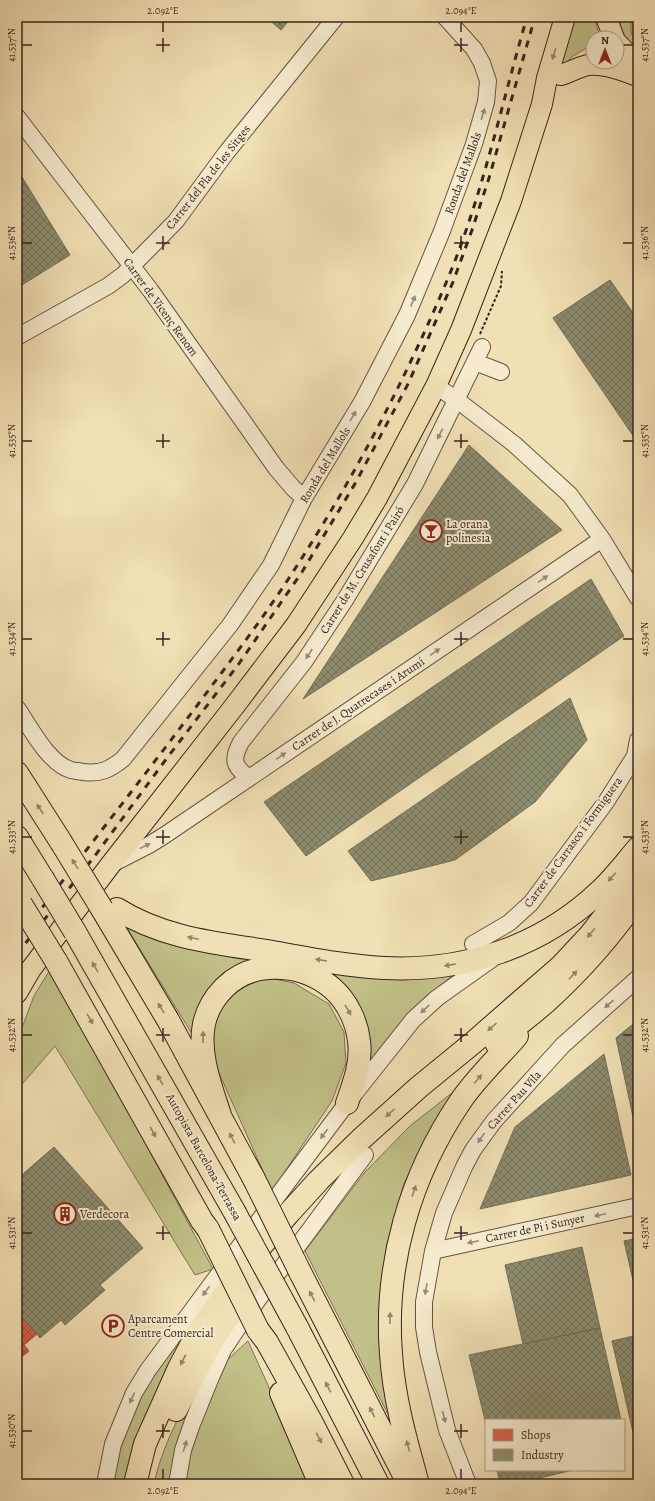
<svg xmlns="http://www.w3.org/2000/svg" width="655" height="1501" viewBox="0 0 655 1501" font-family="Alegreya,serif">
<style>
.green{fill:#c1c088;stroke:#7d7252}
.forest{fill:url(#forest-firs);stroke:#7d7252}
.shops{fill:url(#shops-cross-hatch);stroke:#a74e3f}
.industry{fill:url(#industry-cross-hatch);stroke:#736d56}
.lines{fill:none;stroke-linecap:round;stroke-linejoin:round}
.minor-casing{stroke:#675343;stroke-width:18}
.major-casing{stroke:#39241d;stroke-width:22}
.highway-casing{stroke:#39241d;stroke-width:24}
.path{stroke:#39241d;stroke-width:2;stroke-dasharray:3 2;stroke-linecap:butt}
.minor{stroke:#f6ebcf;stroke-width:16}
.major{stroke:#f1e0b5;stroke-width:20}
.highway{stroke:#f1e0b5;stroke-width:22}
.rail{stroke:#39241d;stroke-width:3;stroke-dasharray:7 7;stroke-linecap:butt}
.highway-bridge-casing{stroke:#39241d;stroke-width:24;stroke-linecap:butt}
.highway-bridge{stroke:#f1e0b5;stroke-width:22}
.oneway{fill:#958269}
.oneway2{fill:#988876}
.ticks{fill:none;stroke:#39241d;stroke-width:1.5}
.labels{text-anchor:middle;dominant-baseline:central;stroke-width:4;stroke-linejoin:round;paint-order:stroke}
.street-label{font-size:12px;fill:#39241d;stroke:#f6ebcf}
.poi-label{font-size:12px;fill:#39241d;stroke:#f6ebcf;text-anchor:start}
.neatline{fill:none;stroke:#39241d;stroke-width:1.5}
.ticks-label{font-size:10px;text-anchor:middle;fill:#39241d}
</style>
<defs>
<pattern id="forest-firs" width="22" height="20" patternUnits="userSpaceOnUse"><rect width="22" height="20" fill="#c1c088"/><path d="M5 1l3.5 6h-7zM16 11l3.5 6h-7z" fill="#9e9c6f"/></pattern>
<pattern id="shops-cross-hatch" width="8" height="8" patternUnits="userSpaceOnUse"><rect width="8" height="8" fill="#d6604d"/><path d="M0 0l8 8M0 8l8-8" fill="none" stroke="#af4f3f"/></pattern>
<pattern id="industry-cross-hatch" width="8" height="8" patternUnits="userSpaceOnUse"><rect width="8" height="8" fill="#8c8c6e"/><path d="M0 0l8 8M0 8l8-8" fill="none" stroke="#73725a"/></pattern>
</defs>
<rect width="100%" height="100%" fill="#f1e0b5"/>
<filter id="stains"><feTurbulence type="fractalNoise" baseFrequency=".005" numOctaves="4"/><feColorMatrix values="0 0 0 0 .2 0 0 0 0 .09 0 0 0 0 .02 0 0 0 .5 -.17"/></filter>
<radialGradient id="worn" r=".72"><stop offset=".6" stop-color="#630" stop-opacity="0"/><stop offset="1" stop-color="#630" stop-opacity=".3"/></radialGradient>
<path class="green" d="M571,17H594L598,31L603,38H593V44L573,56L558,70Z
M615,17H638V50C626,42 621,30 615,17Z
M125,925L267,958L235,971L194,1037Z
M324,968L456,973L425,997L378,1054L372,1058L367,1053Z
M49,971L74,1011L213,1269L195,1275L55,1046L17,1090V1041L34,996Z
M264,977L294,983L329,1004L344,1032L346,1063L332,1101L272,1191L214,1062L209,1031L219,1011L242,985Z
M457,1089L404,1183L387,1244L380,1314L394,1426L305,1251L365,1172L410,1126Z
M212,1298L135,1443L123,1484H113L115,1466L124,1432L144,1386Z
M248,1341L281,1414L310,1484H184L193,1440L226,1361Z
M207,1364L172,1484H154C163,1441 187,1402 207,1364Z"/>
<path class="forest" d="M627,17H638V41C629,37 631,27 631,18Z"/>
<path class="shops" d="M17,1311L37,1334L24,1345L29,1351L17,1361Z"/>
<path class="industry" d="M266,17H292L281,30Z
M17,169L70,255L17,288Z
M610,280L638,320V443L553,318Z
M469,445L562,530L303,699Z
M591,579L624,636L306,856L264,802Z
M570,698L587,740L535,802L455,860L371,881L348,851Z
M638,1020V1140L616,1038Z
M604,1054L631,1175L480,1209L515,1127Z
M54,1147L143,1248L100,1285L105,1290L65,1325L61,1320L40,1338L17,1311V1179Z
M638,1238V1302L624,1241Z
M582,1247L600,1328L523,1344L505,1265Z
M600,1328L621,1420H486V1424L469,1355Z
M638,1335V1431L633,1432L612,1341Z
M497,1470H573L515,1484H500Z"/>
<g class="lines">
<g class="minor-casing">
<path id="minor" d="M17,117L151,291L276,468L293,488L304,498
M17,337L108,286L123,275L176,221L226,153L336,17
M475,362L501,372
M436,386L457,400L514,444L570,495L602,539L638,598
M17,708C30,727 48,763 71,770C75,771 79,771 83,772C101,774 109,770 123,759L230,625L271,565L304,498L362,402L407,315L442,231L474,144L486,102L488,81L482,63L474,49L445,17
M248,777C233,766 232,759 241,742L304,662L345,600L415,484L482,347
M114,863L149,845L165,835L602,539
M473,944L509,923L531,903L606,802L635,756L638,740
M433,1251L638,1206
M105,1484L113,1444L134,1393L148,1370L210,1286L347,1103L413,1020L437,998L492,959
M177,1484L183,1450L192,1424L211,1377L223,1350L243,1320L365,1155
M468,1484L447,1430L428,1352L424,1327V1302L433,1251L444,1213L464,1167L473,1150L494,1121L563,1045L638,978"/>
</g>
<g class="major-casing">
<path id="major" d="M606,17L614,38
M617,43L638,65
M561,75C570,72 579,67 588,65C605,63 623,71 638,76
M17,993L31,969L111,864L233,708L296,625L353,538L377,498L436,386L461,330L511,201L528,148L542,104L547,78L565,17"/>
</g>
<g class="highway-casing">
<path id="highway" d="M17,773L61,842
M17,837L43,879
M102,909L168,1020L254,1179
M117,909C163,938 215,943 267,951C306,958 345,966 384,968C465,972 541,947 600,891C614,878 626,862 638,848
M75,932L234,1211
M56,961L202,1221L208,1229
M496,1043C512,1029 530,1016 546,1002C580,971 612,935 638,897
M220,1115C211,1087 198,1054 204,1024C207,1010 215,997 224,988C253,959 302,963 332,988C347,1001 357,1022 359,1041C362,1062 354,1083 347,1103
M300,1272L408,1483
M297,1327L378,1484
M258,1330L267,1342L311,1421L343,1484
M281,1393L320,1484
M176,1410L211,1343L251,1283
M135,1484L145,1444L179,1368L198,1332L251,1258L288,1214L319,1180L360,1140L419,1087L474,1042L561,966L590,935L615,903L638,869
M418,1484C406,1441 394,1399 391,1354C384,1265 410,1176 460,1102C476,1078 498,1058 517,1036"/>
</g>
<path class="path" d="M480,334L501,286L502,271"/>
<use href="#minor" class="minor"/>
<use href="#major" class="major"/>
<use href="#highway" class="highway"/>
<path class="rail" d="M17,941C77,861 139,783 199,703C225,668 251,634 275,599C342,500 399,394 446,283C482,198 501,106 527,17
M17,954L94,857L167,758L238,665L302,572L356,482L408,384L453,282L472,230L489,178L535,17"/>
<g class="highway-bridge-casing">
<path id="highway-bridge" d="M61,842L102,909
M43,879L75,932
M21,904L56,961
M254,1179L300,1272
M234,1211L297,1327
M208,1229L258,1330"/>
</g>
<use href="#highway-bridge" class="highway-bridge"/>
</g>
<defs><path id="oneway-solid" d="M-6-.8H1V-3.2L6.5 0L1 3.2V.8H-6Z"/></defs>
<g class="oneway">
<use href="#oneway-solid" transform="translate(554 54) rotate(107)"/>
<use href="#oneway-solid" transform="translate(40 809) rotate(-123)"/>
<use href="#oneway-solid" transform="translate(75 864) rotate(-122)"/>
<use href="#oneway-solid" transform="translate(612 877) rotate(131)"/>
<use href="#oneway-solid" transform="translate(591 933) rotate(130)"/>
<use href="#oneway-solid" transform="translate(193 938) rotate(-168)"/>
<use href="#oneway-solid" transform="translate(321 960) rotate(-171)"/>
<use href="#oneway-solid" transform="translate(450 965) rotate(171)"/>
<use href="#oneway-solid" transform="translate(95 967) rotate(-120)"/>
<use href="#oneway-solid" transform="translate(573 975) rotate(-46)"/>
<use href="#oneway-solid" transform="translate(161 1008) rotate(-121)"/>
<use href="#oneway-solid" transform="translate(348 1010) rotate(60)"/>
<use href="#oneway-solid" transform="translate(90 1019) rotate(60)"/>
<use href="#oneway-solid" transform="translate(492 1027) rotate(139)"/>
<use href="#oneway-solid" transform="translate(203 1037) rotate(-88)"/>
<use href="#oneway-solid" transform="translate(478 1079) rotate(-50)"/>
<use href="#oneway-solid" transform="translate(160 1080) rotate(-120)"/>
<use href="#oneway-solid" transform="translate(390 1113) rotate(138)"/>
<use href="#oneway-solid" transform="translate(153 1132) rotate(61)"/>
<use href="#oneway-solid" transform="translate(232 1138) rotate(-118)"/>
<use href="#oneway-solid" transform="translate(414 1191) rotate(-71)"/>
<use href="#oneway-solid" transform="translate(312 1296) rotate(-117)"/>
<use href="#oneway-solid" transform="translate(390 1318) rotate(-89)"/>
<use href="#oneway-solid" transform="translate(183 1360) rotate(117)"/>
<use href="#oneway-solid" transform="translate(328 1387) rotate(-118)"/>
<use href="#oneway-solid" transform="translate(372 1412) rotate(-117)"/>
<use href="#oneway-solid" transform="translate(319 1438) rotate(63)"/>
<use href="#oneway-solid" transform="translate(408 1446) rotate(-106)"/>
</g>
<g class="oneway2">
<use href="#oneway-solid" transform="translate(483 114) rotate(-73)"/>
<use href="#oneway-solid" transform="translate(413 301) rotate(-67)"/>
<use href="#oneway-solid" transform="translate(353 416) rotate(-59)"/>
<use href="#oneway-solid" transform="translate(440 434) rotate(117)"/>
<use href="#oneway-solid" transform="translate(543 579) rotate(-34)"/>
<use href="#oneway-solid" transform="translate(435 652) rotate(-34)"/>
<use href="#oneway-solid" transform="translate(309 654) rotate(123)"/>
<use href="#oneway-solid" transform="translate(281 756) rotate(-34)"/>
<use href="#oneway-solid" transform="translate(145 846) rotate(-26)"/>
<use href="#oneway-solid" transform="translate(609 1004) rotate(139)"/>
<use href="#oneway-solid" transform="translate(425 1009) rotate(137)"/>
<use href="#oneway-solid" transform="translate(324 1134) rotate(127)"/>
<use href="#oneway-solid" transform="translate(481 1138) rotate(124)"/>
<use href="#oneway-solid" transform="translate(600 1215) rotate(168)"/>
<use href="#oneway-solid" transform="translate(473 1242) rotate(168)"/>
<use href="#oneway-solid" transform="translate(426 1289) rotate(100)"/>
<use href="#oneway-solid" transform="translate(206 1291) rotate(126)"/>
<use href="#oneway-solid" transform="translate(132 1398) rotate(115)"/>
<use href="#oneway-solid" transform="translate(444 1417) rotate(76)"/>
<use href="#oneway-solid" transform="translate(185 1446) rotate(-73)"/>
</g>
<path class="ticks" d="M163,22V32M461,22V32M163,38V52M461,38V52M22,45H32M156,45H170M454,45H468M623,45H633M163,236V250M461,236V250M22,243H32M156,243H170M454,243H468M623,243H633M163,434V448M461,434V448M22,441H32M156,441H170M454,441H468M623,441H633M163,632V646M461,632V646M22,639H32M156,639H170M454,639H468M623,639H633M163,830V844M461,830V844M22,837H32M156,837H170M454,837H468M623,837H633M163,1028V1042M461,1028V1042M22,1035H32M156,1035H170M454,1035H468M623,1035H633M163,1226V1240M461,1226V1240M22,1233H32M156,1233H170M454,1233H468M623,1233H633M163,1424V1438M461,1424V1438M22,1431H32M156,1431H170M454,1431H468M163,1469V1479M461,1469V1479"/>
<defs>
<g id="bar-ring" transform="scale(1.15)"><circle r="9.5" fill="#f6ebcf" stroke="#8f2418" stroke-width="1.5"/><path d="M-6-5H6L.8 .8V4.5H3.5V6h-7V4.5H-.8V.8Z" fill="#8f2418"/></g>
<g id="building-ring" transform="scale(1.15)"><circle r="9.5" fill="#f6ebcf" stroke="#8f2418" stroke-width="1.5"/><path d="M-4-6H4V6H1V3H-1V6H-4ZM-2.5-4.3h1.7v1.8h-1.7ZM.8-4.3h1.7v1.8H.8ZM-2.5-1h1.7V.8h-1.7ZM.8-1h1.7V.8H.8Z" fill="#8f2418"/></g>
<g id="parking-ring" transform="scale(1.15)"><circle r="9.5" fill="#f6ebcf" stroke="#8f2418" stroke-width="1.5"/><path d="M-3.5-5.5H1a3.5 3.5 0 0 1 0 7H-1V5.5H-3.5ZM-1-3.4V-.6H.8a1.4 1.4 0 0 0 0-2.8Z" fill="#8f2418"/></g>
</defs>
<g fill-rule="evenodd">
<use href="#bar-ring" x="431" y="531"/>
<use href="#building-ring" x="65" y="1214"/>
<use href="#parking-ring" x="113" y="1326"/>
</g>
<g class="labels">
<g class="street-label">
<text transform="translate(463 173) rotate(-70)">Ronda del Mallols</text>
<text transform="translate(208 177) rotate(-52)">Carrer del Pla de les Sitges</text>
<text transform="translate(161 307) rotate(54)">Carrer de Vicenç Renom</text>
<text transform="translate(325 465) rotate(-59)">Ronda del Mallols</text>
<text transform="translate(362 570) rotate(-58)">Carrer de M. Crusafont i Pairó</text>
<text transform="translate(358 704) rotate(-34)">Carrer de J. Quatrecases i Arumí</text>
<text transform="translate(573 842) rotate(-54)">Carrer de Carrasco i Formiguera</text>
<text transform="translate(514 1100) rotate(-48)">Carrer Pau Vila</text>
<text transform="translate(204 1157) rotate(61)">Autopista Barcelona-Terrassa</text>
<text transform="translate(535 1228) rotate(-12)">Carrer de Pi i Sunyer</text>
</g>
<g class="poi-label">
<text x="446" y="524">La orana<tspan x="446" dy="14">polinesia</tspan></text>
<text x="80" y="1214">Verdecora</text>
<text x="128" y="1319">Aparcament<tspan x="128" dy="14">Centre Comercial</tspan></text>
</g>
</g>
<rect width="655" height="1501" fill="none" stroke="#f1e0b5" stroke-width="44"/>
<rect x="485" y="1419" width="140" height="52" fill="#f6ebcf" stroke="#aa9b88"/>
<rect x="493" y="1429" width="20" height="12" fill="#d6604d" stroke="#aa9b88"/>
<text x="521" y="1439" font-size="12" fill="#39241d">Shops</text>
<rect x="493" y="1449" width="20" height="12" fill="#8c8c6e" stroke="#aa9b88"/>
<text x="521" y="1459" font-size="12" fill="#39241d">Industry</text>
<g transform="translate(605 50)"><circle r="19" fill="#f6ebcf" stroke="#aa9b88"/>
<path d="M0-3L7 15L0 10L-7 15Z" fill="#8f2418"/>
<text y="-6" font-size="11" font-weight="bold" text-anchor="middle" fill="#39241d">N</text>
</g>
<rect x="22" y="22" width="611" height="1457" class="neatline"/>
<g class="ticks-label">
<text x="163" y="14">2.092°E</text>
<text x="461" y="14">2.094°E</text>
<text transform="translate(11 45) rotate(-90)" y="4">41.537°N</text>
<text transform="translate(644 45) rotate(-90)" y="4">41.537°N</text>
<text transform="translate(11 243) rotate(-90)" y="4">41.536°N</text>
<text transform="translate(644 243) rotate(-90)" y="4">41.536°N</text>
<text transform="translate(11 441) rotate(-90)" y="4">41.535°N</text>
<text transform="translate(644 441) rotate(-90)" y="4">41.535°N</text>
<text transform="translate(11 639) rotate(-90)" y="4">41.534°N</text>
<text transform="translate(644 639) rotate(-90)" y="4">41.534°N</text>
<text transform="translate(11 837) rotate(-90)" y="4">41.533°N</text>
<text transform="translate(644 837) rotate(-90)" y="4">41.533°N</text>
<text transform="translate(11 1035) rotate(-90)" y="4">41.532°N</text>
<text transform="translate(644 1035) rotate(-90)" y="4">41.532°N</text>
<text transform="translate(11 1233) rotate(-90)" y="4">41.531°N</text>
<text transform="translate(644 1233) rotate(-90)" y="4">41.531°N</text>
<text transform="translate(11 1431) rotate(-90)" y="4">41.530°N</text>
<text x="163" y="1494">2.092°E</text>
<text x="461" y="1494">2.094°E</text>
</g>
<rect width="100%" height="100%" filter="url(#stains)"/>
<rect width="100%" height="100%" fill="url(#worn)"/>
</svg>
